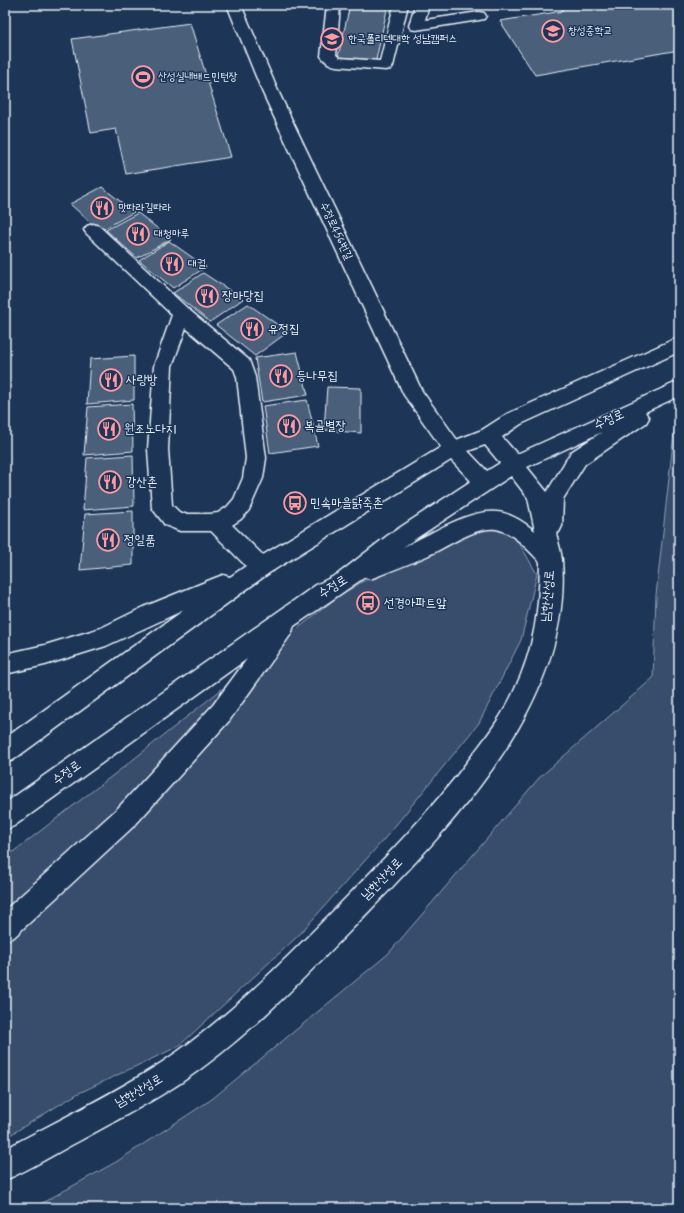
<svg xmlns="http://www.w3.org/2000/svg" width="684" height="1213" viewBox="0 0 684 1213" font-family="Mynerve,'Poor Story',sans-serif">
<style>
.green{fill:#374d6c;stroke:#909fb2}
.building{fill:#495e7a;stroke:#e8f1f8}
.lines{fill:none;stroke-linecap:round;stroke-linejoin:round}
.minor-casing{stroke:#e8f1f8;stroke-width:3}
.major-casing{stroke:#e8f1f8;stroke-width:3}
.minor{fill:#1d3557;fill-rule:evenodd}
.major{fill:#1d3557;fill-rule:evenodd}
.labels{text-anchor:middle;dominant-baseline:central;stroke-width:3;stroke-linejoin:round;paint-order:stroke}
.far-poi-label{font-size:11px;fill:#e8f1f8;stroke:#1d3557;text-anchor:start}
.far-street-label{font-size:11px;fill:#e8f1f8;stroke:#1d3557}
.poi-label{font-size:13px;fill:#e8f1f8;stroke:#1d3557;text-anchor:start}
.street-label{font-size:13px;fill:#e8f1f8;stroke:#1d3557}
</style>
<rect width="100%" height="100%" fill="#1d3557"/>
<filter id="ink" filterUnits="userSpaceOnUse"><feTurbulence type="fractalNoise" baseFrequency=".025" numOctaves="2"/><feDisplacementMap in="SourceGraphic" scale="8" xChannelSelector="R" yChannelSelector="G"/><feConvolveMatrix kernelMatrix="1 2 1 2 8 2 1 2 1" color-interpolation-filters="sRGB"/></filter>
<g filter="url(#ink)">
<path class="green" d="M679,405V1208H33L116,1162L212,1099L388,954L539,778L653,678L656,595L677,406Z
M458,525H509L537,574L521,640L479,723L386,837L298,936L179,1046L77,1094L5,1138V858L125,766L340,595Z"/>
<path class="building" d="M350,5H388L376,60L338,57Z
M574,5H679V50L535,75L500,21L563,11L560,7Z
M190,23L231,157L126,174L116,129L91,133L72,39Z
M102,187L134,212L100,231L70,204Z
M138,213L171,239L137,258L106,230Z
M169,241L206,267L173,288L139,260Z
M203,273L243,299L210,322L173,293Z
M248,304L288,332L255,356L216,325Z
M297,352L308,395L262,402L255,358Z
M134,356V400L87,404L90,359Z
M327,387L361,388V433L324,430Z
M307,400L318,446L270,453L263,406Z
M132,404L133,451L84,455L88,407Z
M133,455L134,506L83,510L87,458Z
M133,511V565L80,570L85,514Z"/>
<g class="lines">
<g class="minor-casing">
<path id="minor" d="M227,5H241L278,91L422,391L460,444L463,449L460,454L453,457L446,454L404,395L262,91Z
M327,5L340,6L336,55L340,58L380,61L394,5H408L393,66L391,69L386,70L336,66C330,65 324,61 321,56Z
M415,5H429L425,20L479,12L484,13L486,16L484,19L479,20L416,30L411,29L409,26Z
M93,224L99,226L188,309L249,360L255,377L266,458L263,478L249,510L241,519L232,525L269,561L272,567L269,573L261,576L253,573L211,531H180L165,525L152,508L148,449L154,366L172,315L87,234L84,230L87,226ZM186,328L234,369L237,377L246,458L243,478L234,499L227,507L218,513L210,514H181L172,505L168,449L172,366Z"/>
</g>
<g class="major-casing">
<path id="major" d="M679,337V352L521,424L502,437L517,454L679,381V396L645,412L649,418L646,423L585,464L563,499L562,526L559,532L556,533C558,542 561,551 562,560C574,706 446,831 353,928C300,982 246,1039 182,1082C150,1103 115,1121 81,1140C56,1153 31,1169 5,1180V1149C57,1121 111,1095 161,1063C225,1021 285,960 338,906C385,858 431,811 471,757C487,736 503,715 514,691C535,647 539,610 540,562C529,551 516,535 500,530C480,523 447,547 429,555C412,563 395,569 378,576L370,579L365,577L294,626L291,634L229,721L135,825L14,937L5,941V910L117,809L213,705L247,659L14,826L5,830V803L316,585L338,574L387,536L471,481L451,460L269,573L13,760L5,763V738L184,610L106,646L45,665L5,674V654L45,645L101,628L146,606L215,578L223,575L230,577L253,561L446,444L482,430L507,414ZM602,432L571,452L547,492L527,467ZM485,445L500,463L487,471L468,451ZM511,476L528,498L535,531C524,522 511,513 497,512C467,509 429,536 403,547Z"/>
</g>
<use href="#minor" class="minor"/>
<use href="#major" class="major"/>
</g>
</g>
<defs>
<g id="school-ring" transform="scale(1.15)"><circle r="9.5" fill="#1d3557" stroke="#ff9aa2" stroke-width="1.5"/><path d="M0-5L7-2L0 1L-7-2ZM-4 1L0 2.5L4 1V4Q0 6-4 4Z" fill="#ff9aa2"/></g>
<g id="university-ring" transform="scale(1.15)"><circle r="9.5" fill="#1d3557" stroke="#ff9aa2" stroke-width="1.5"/><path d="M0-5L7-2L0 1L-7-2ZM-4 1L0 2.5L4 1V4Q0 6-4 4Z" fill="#ff9aa2"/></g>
<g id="stadium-ring" transform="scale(1.15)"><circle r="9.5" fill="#1d3557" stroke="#ff9aa2" stroke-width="1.5"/><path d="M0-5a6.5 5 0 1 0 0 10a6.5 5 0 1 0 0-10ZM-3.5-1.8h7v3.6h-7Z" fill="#ff9aa2"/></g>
<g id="restaurant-ring" transform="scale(1.15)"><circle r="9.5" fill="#1d3557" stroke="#ff9aa2" stroke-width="1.5"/><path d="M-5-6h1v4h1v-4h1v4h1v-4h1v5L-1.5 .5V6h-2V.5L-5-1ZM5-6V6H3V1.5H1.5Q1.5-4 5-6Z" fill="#ff9aa2"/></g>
<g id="bus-ring" transform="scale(1.15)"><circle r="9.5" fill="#1d3557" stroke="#ff9aa2" stroke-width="1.5"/><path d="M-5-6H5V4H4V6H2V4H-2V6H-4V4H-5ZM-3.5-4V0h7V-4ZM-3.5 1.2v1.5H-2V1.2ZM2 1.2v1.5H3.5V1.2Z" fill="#ff9aa2"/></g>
</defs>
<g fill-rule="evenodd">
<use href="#school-ring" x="553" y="31"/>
<use href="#university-ring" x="332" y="39"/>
<use href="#stadium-ring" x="143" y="77"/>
<use href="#restaurant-ring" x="102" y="208"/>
<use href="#restaurant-ring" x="138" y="234"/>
<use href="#restaurant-ring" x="172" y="264"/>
<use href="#restaurant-ring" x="207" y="296"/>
<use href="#restaurant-ring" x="252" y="329"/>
<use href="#restaurant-ring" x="281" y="376"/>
<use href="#restaurant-ring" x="111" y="380"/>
<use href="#restaurant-ring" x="289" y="426"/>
<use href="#restaurant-ring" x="109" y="429"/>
<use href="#restaurant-ring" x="110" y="482"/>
<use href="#bus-ring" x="295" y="503"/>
<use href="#restaurant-ring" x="108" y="540"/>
<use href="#bus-ring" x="368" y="603"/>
</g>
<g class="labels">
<g class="far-poi-label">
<text x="568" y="31">창성중학교</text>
<text x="348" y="39">한국폴리텍대학 성남캠퍼스</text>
<text x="158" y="77">산성실내배드민턴장</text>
<text x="118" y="208">맛따라길따라</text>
<text x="154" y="234">대청마루</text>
<text x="188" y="264">대궐</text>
</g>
<g class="far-street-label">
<text transform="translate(336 231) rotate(65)">수정로456번길</text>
</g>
<g class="poi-label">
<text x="222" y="296">장마당집</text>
<text x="268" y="329">유정집</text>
<text x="296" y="376">등나무집</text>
<text x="126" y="380">사랑방</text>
<text x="304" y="426">복골별장</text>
<text x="124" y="429">원조노다지</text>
<text x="126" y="482">강산촌</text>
<text x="310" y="503">민속마을닭죽촌</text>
<text x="124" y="540">정일품</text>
<text x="384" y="603">선경아파트앞</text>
</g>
<g class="street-label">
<text transform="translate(609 420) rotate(-24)">수정로</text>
<text transform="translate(333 587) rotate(-32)">수정로</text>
<text transform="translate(548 596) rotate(-85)">남한산성로</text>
<text transform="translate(67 773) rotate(-36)">수정로</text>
<text transform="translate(382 879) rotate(-46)">남한산성로</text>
<text transform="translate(139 1091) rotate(-30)">남한산성로</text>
</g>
</g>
<rect width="684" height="1213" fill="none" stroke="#1d3557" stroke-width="20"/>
<rect x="10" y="10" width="664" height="1193" fill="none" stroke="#e8f1f8" stroke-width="1.5" filter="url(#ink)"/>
</svg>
